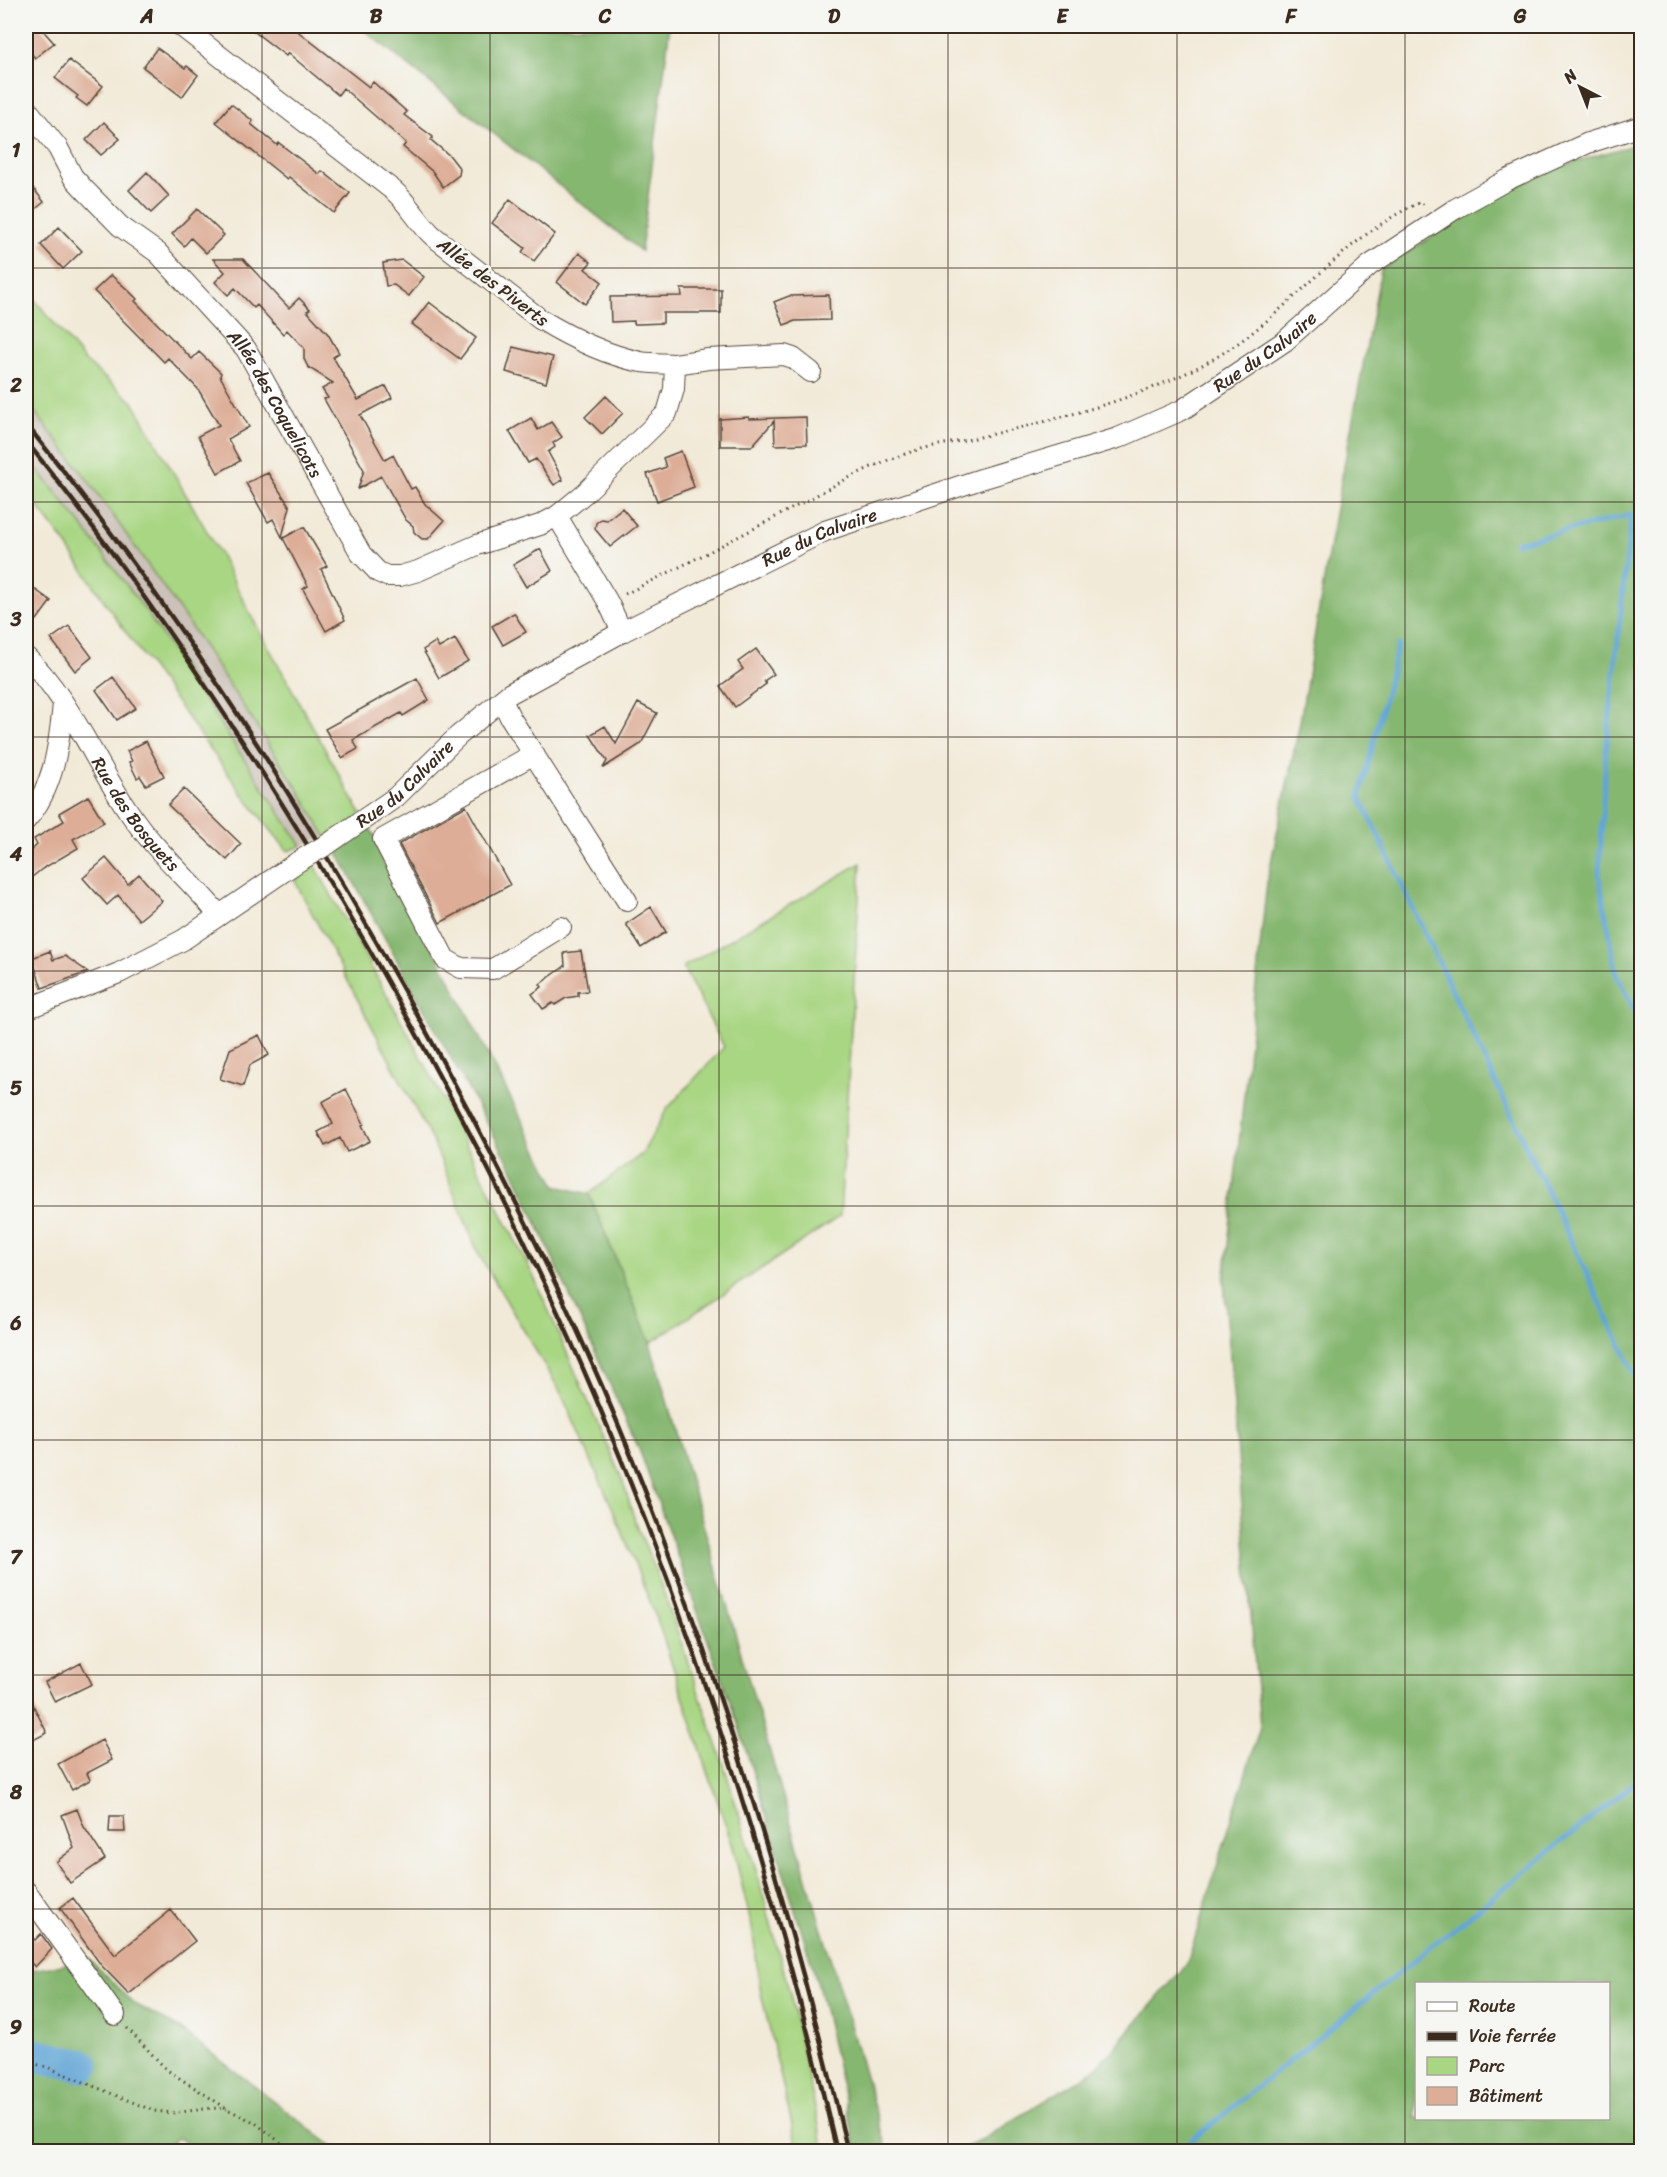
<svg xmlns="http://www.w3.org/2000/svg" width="1667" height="2177" viewBox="0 0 1667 2177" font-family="Sriracha,sans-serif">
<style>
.industrial{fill:#ccc2b9}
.green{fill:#a9d683;stroke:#728050;stroke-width:1.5}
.forest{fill:#86b771;stroke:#607048;stroke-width:1.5;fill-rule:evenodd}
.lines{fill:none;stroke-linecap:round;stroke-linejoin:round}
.stream{stroke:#60a5d6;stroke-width:5}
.river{stroke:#60a5d6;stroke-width:33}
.building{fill:#ddad97}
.minor-casing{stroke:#56473a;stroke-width:22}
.path{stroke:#56473a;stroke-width:3;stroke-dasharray:1.5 4.5;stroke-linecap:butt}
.minor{stroke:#fff;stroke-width:20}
.rail{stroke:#3b2a1e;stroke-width:4.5}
.minor-bridge-casing{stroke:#56473a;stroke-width:22;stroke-linecap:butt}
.minor-bridge{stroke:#fff;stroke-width:20}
.grid{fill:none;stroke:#3b2a1e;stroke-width:1.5;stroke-opacity:0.55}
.labels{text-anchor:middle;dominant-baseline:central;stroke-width:6;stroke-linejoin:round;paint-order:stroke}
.street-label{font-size:18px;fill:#3b2a1e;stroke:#f6f6f2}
.neatline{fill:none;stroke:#3b2a1e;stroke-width:2}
.grid-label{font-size:20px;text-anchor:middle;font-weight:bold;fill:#3b2a1e}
</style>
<rect width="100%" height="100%" fill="#f6f6f2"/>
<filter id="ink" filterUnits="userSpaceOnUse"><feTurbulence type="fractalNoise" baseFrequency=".0167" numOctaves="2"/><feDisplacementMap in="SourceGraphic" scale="12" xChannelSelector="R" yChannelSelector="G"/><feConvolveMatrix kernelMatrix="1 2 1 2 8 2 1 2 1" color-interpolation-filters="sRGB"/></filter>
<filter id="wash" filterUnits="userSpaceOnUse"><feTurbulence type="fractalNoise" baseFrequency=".008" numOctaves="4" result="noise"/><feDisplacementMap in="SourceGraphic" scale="24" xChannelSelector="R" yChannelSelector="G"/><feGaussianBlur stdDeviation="1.35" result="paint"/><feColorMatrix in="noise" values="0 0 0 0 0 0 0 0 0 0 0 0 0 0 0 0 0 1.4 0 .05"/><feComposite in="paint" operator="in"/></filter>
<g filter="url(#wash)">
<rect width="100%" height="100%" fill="#f2ead8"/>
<path class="industrial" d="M26,401L85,476L181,612L298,789L326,837L302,846L143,607L77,519L26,455Z"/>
<path class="green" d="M26,289L85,361L133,402L221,556L253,619L362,816L326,837L298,789L181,612L85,476L26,401Z
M26,455L77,519L143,607L302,846L289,851L286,849L247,800L115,617L63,540L26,491Z
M861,863L840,1216L650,1343L589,1194L642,1154L667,1109L724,1047L683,967Z
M314,864L424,1062L533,1275L622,1479L635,1521L656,1571L722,1759L756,1870L790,1993L823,2145L798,2150L761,1993L752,1927L733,1847L658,1622L615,1514L561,1393L478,1253L435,1146L295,881Z"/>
<path class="forest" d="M359,26H670L641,251Z
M1641,143V2151L954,2152L978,2142L1095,2070L1187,1964L1260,1727L1224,1282L1267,882L1300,722L1335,514L1381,270C1427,239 1474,208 1523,183C1561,164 1602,154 1641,143ZM1416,1984H1608V2118H1416Z
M368,825L384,852L556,1186L589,1194L650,1343L887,2151H857L819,1988L738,1724L639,1449L513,1170L335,848Z
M83,1953L133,2003L177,2027L339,2151H202L178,2138L161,2151L26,2152V1971L63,1965Z"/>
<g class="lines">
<path class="stream" d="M1516,543L1631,515L1606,752L1599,876L1617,976L1642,1024
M1398,645L1360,797L1642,1390
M1177,2152L1642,1777"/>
<path class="river" d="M26,2053L83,2066"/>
</g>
<g id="blocks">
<path class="building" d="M26,26H39L54,43L35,58L26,47Z
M247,26H291L369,87L373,82L407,112L404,115L433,137L431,140L450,156L460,169L459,175L443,187L433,172L403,147L406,143L343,88L338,95L288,53L286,56Z
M157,48L185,68L187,66L198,75L182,97L143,67Z
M69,60L103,86L87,106L76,98L78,96L55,78Z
M231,104L253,121L251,124L277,145L279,143L319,174L322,171L350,193L334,213L289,177L287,179L216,122Z
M104,122L120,139L101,155L86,140Z
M147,172L169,196L151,213L129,190Z
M26,179L44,202L26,217Z
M510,199L555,234L534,261L522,252L525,248L492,223Z
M197,209L224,235L206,253L191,238L184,246L172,234Z
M59,227L82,251L63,269L41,245Z
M579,253L591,262L585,269L602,282L585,304L557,282Z
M213,259H243L289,308L299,298L310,309L307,311L328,334L339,353L333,357L358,400L386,386L392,398L360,415L385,460L393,455L411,489L415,487L425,504L444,521L428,539H422L414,532L413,526L406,520L381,476L358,489L364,470L324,399L328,398L322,389L333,383L308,367L304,359V348L287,330L283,334L257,305L254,308L235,288L228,295L215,282L225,272Z
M402,260L424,277L409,296L394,285L386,286L383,263Z
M111,275L129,291L137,299L135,301L192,359L199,352L221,373L220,376L249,427L228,439L240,461L218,473L198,436L219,425L198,389L168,358L164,362L94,291Z
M681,289H721V313H663V323L639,324H634V321L611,322L610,297L682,296Z
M829,295L830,320L795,321L784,325L774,302L789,296Z
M429,302L476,338L460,359L412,324Z
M513,347L553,357L546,383L506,372Z
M606,396L623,413L602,434L585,417Z
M749,417V419L806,417L807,444L775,445L774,421L752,446H720V419Z
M531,418L538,430L551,422L562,437L553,443L555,447L548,452L563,480L554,485L536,459L528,463L509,431Z
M681,451L694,487L657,501L647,474L666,467L663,458Z
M268,473L290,507L282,537L273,519L268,522L246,483Z
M622,508L637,526L610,547L595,529L596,523L601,519L607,520Z
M304,527L327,566L321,569L345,620L326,631L303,589L308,586L283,538Z
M540,549L552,571L526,587L513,565Z
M26,583L51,601L37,620L26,612Z
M514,613L526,632L503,645L492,626Z
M69,626L92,657L75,671L51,639Z
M455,639L468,661L439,678L423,650L435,642L439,648Z
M756,649L774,674L764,681L766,684L735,707L720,686L743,669L738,662Z
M113,677L136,708L117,720L96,690Z
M417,678L429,700L403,716L401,713L353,740L358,749L342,758L325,729Z
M638,703L657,713L641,744L603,768L607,761L590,735L605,726L616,744Z
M146,741L164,776L146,785L140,776L137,778L129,762L132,761L127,751Z
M184,789L241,844L227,860L168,805Z
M88,796L104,822L73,839L78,848L42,869L26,882V844L30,851L37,845L34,839L64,821L59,813Z
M466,806L510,885L440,923L399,844Z
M106,858L128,884L139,874L162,901L139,920L118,895L107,905L83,878Z
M651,907L666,932L641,948L626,924Z
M50,951L53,960L65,956L88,972L42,988L32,958Z
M581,951L588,991L578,992V996L566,998L555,1005L553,1003L543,1009L532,994L542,987L540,984L565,966L564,953Z
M259,1035L269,1055L250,1065L243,1086L220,1079L230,1049Z
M346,1089L364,1124L362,1125L370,1141L347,1152L340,1138L325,1146L318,1132L333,1124L322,1102Z
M81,1663L92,1684L55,1702L45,1682Z
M26,1691L47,1733L31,1741L26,1731Z
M102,1740L112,1760L87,1773L90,1780L72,1790L58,1764Z
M77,1809L84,1827L105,1859L70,1883L56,1862L74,1848L62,1815Z
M110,1816H124L125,1832H109Z
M73,1898L115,1955L171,1910L195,1941L129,1994L101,1965L60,1908Z
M26,1932L35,1940L41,1934L52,1949L35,1967L26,1958Z"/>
</g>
</g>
<g filter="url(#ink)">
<use href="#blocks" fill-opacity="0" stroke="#56473a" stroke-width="1.5"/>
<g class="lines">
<g class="minor-casing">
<g id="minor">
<path id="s1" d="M26,108L58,148L73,177L83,188L120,226L158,253L246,349L361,554L378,572L387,576H400L418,571L477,545L540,525L557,516L585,493L667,413L674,389L675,364C664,363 652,364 641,362C606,355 571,338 540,319L433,236C418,222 409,204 394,191L181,26"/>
<path d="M675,364L708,359L784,355L793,358L811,372"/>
<path d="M557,516L608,602L622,632"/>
<path id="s2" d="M26,657C68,695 96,765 129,812C154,850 190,880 219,915"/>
<path d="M502,700L510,717L627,901"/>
<path d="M534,754L383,839L445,959L461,968L493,969L561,927"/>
<path d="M26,820C54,788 59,745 63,704"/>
<path id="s3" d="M328,844L396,797L458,736L509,694L622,632L825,531L981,479L1118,438L1182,410L1285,341L1370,265L1455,209L1507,180L1588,143L1642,126"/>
<path d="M26,1009L119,973L183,940L299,861"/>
<path d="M26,1891L115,2015"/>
</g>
</g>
<path class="path" d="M625,594C681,567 736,538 791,509C830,488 863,468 905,454C930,445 955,443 980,437C1057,419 1134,401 1204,364C1285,322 1337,239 1421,202L1426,207
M127,2028L167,2070L229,2110L254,2122L293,2152
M26,2066L35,2064L47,2067L154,2111L174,2113L211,2108L227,2109"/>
<use href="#minor" class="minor"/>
<path class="rail" d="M26,424C158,586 275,763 378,945C460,1089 536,1235 602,1386C708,1633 786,1891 848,2152
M26,441C154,600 267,772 369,949C451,1094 529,1241 594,1394C698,1638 777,1893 837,2152"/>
<g class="minor-bridge-casing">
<path id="minor-bridge" d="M299,861L328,844"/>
</g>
<use href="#minor-bridge" class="minor-bridge"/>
</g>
</g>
<path class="grid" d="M262,26V2152M490,26V2152M719,26V2152M948,26V2152M1177,26V2152M1405,26V2152M26,268H1642M26,502H1642M26,737H1642M26,971H1642M26,1206H1642M26,1440H1642M26,1675H1642M26,1909H1642"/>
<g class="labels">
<g class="street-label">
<text transform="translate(493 282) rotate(37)">Allée des Piverts</text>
<text stroke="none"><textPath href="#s3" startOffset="1070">Rue du Calvaire</textPath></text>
<text stroke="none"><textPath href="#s1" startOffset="390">Allée des Coquelicots</textPath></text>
<text stroke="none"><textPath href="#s3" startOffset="584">Rue du Calvaire</textPath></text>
<text stroke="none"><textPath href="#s3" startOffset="98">Rue du Calvaire</textPath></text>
<text stroke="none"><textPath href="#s2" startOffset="192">Rue des Bosquets</textPath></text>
</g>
</g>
<rect width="1667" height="2177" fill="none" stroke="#f6f6f2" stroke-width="66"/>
<rect x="1415" y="1982" width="195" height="138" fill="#f6f6f2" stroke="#aba49d" stroke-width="1.5"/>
<rect x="1427" y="2002" width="30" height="9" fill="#ffffff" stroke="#aba49d" stroke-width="1.5"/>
<text x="1469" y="2012" font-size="18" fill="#3b2a1e">Route</text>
<rect x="1427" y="2032" width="30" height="9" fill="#3b2a1e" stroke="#aba49d" stroke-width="1.5"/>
<text x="1469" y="2042" font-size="18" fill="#3b2a1e">Voie ferrée</text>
<rect x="1427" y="2057" width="30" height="18" fill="#a9d683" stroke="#aba49d" stroke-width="1.5"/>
<text x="1469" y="2072" font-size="18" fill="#3b2a1e">Parc</text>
<rect x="1427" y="2087" width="30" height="18" fill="#ddad97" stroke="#aba49d" stroke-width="1.5"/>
<text x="1469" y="2102" font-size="18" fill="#3b2a1e">Bâtiment</text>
<g transform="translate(1580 87) rotate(318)" stroke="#f6f6f2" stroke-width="4.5" paint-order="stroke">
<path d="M0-4.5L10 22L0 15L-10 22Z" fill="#3b2a1e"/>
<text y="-9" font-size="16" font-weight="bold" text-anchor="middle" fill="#3b2a1e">N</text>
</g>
<rect x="33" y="33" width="1601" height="2111" class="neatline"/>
<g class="grid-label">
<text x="147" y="23">A</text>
<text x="376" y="23">B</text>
<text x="605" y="23">C</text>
<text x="834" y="23">D</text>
<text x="1062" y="23">E</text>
<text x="1291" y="23">F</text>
<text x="1520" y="23">G</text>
<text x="16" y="157">1</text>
<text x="16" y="392">2</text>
<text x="16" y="626">3</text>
<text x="16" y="861">4</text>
<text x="16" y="1095">5</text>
<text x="16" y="1330">6</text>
<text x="16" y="1564">7</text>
<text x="16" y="1799">8</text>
<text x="16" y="2034">9</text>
</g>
</svg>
